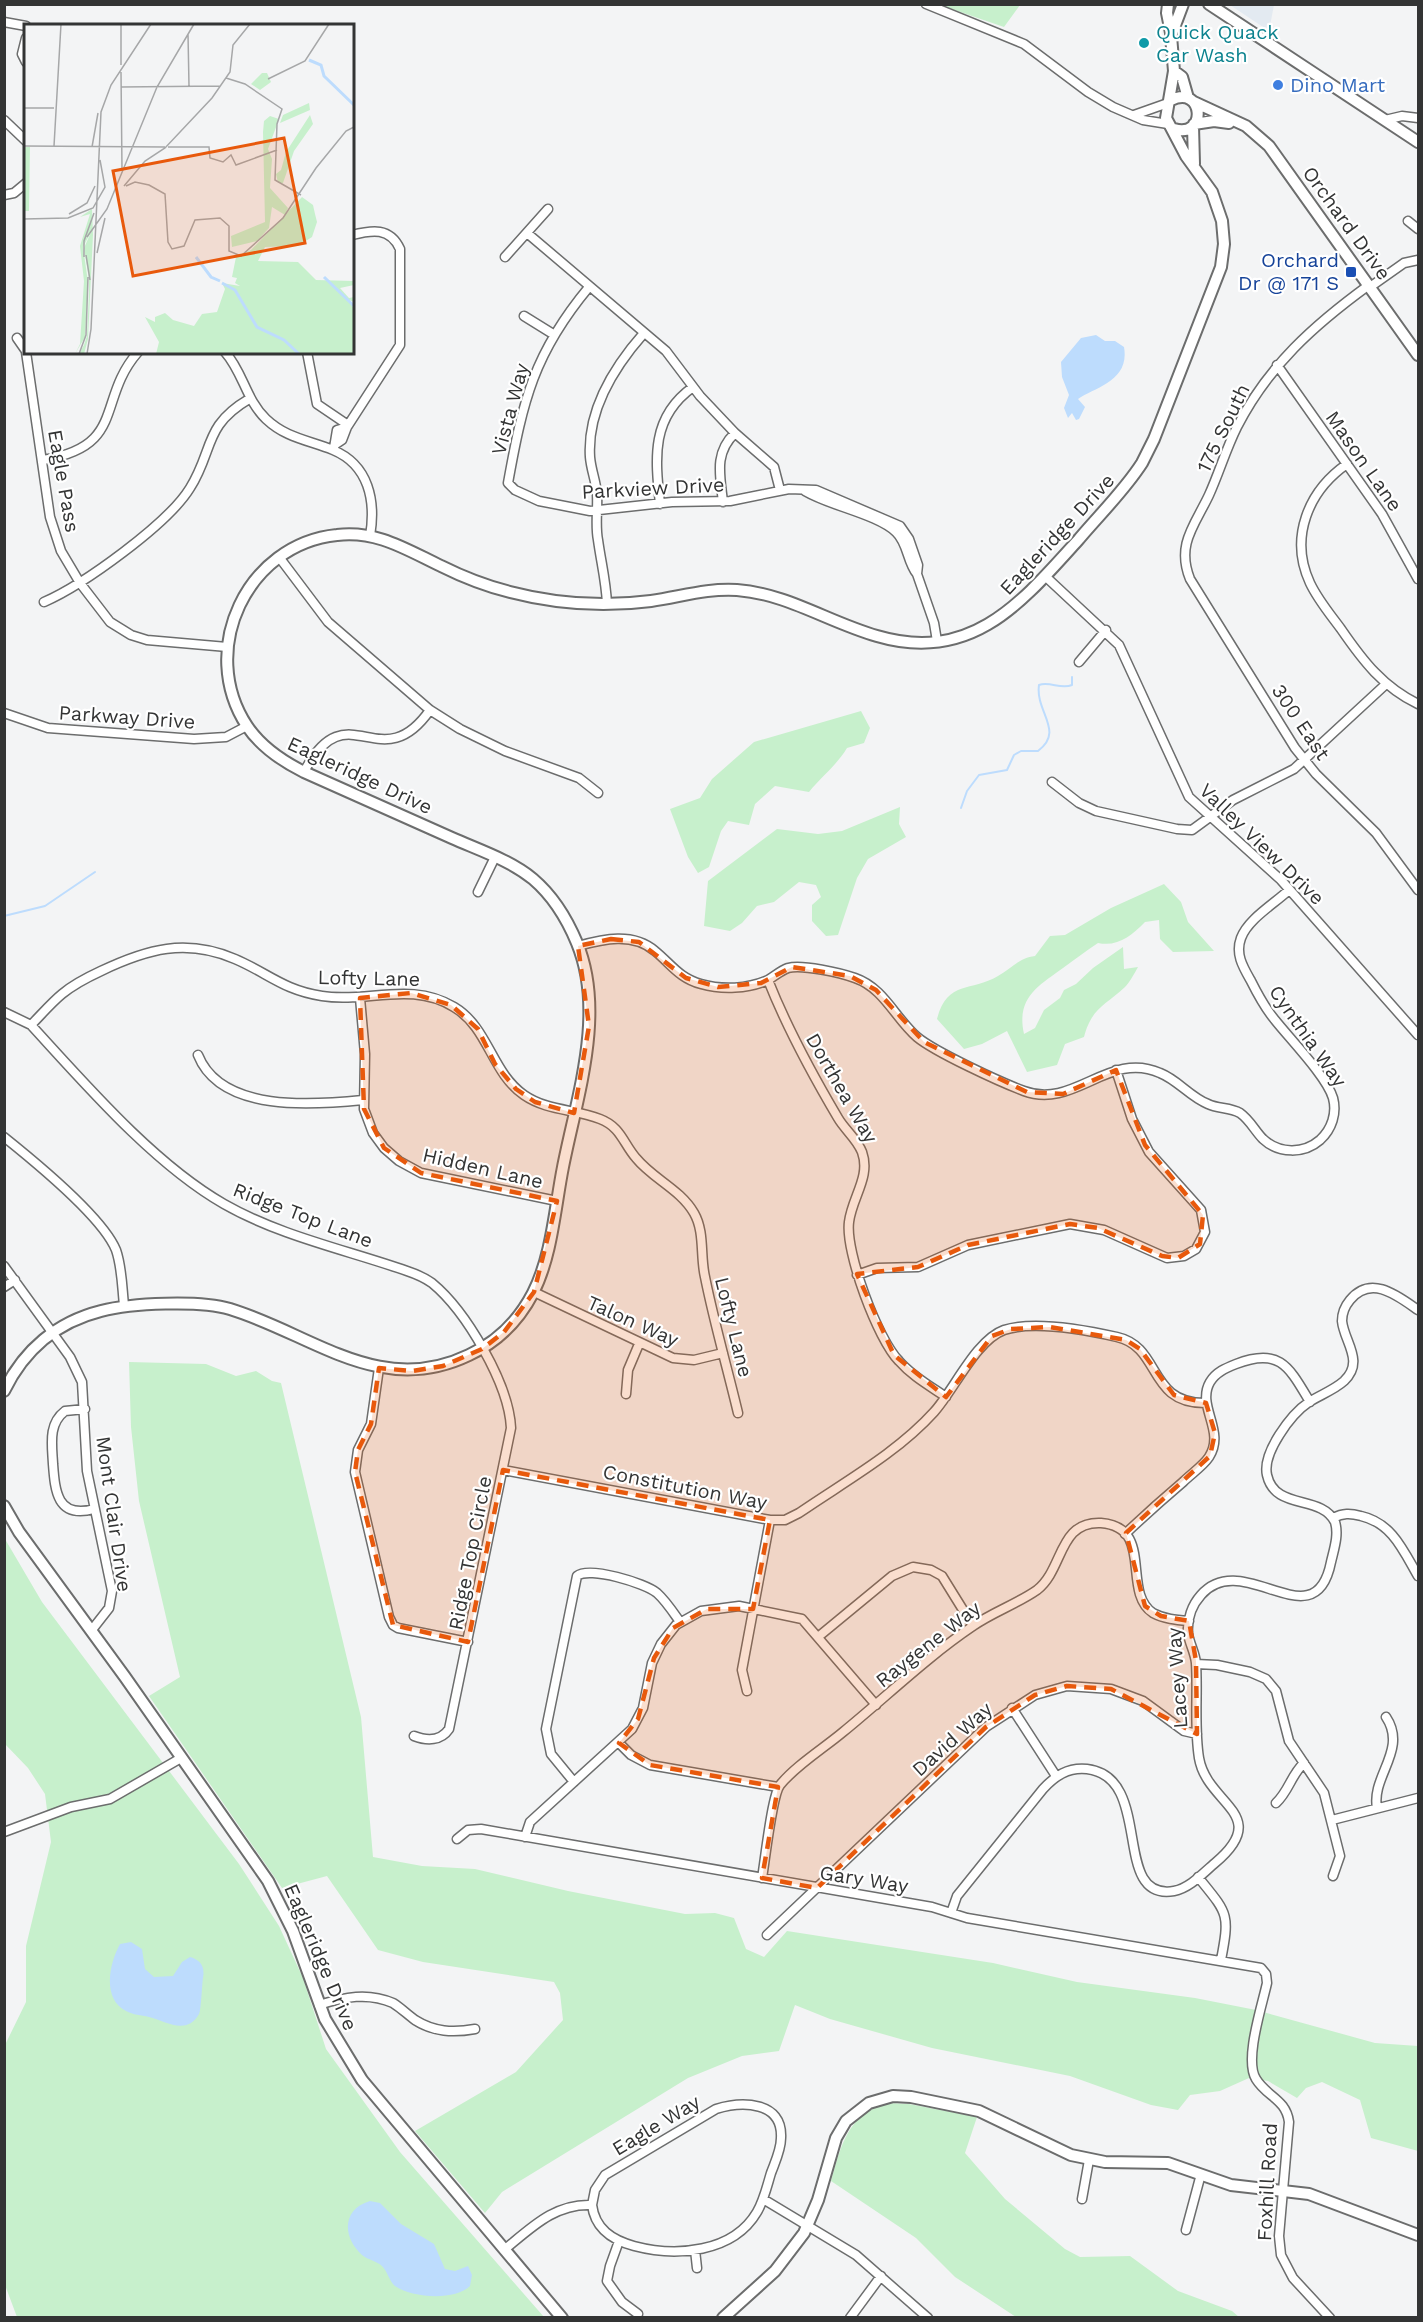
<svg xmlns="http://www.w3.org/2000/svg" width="1423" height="2322" viewBox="0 0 1423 2322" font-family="'Work Sans',sans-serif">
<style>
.built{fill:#e3eaf1}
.green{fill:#c7f0cc}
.water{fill:#bddcfd}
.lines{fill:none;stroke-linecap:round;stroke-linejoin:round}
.stream{stroke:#bddcfd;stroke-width:2}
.minor-casing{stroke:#6c6d6d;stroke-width:11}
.major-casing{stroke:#6c6d6d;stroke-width:14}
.minor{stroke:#fff;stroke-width:8}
.major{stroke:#fff;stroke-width:10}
.marked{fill:#e8590c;fill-opacity:0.2;stroke:#e8590c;stroke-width:4.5;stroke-dasharray:12 8;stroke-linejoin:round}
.culture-dot{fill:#0f9aa8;stroke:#fff;stroke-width:2}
.shop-dot{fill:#3f7fe0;stroke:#fff;stroke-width:2}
.transit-dot{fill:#1a4fb4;stroke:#fff;stroke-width:2}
.labels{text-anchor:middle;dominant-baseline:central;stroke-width:4.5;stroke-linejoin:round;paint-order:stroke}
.culture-label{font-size:20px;fill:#0d838f;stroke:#fff;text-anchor:start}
.shop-label{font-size:20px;fill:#366cbe;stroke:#fff;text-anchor:start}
.street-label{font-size:20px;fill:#333434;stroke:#fff}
.transit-label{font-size:20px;fill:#164399;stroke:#fff;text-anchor:end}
.inset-river{fill:none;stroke:#bddcfd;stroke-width:3}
.inset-road{fill:none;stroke:#a6a7a8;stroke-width:1.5}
.view{fill:#e8590c;fill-opacity:0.15;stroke:#e8590c;stroke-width:3}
.inset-edge{fill:none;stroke:#333434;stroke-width:3}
</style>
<rect width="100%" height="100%" fill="#f3f4f5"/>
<path class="built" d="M1230,5H1274L1269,31Z"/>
<path class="green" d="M940,5L1020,4V5L1004,27Z
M861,711L870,728L864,743L847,748C836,766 822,776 809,792L775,786L755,804L749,825L728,821L721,831L709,867L698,873L688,857L670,809L700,798L712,779L754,742Z
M900,807L899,824L906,837L868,859L857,878L838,935L826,936L812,921V905L821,897L816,885L799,882L774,902L757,906L742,923L730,931L704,926L708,881L777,829L818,834L842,831Z
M1164,884L1181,902L1188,922L1214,951L1173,952L1160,939L1159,920L1145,922C1131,936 1118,947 1098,943C1086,951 1075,959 1063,968C1038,986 1016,998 1024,1034L1035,1028L1044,1010L1060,998L1064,990L1076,984L1093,968L1123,947L1124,969L1138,967C1134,974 1130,982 1125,987C1105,1006 1092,1007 1084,1037L1065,1044L1057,1065L1027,1072L1007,1031L982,1044L964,1049L937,1019C947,980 971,992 998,976C1012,968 1019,958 1035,956L1050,936L1065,935L1111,908Z
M129,1362L206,1364L236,1376L256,1371L272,1381L281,1383L361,1717L373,1857L422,1866L475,1869L568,1891L685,1914L715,1913L734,1918L746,1949L764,1957L787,1931L993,1963L1077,1982L1195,1998L1256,2010L1375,2043L1418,2046V2151L1371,2138L1360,2100L1322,2082L1306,2088L1297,2098L1268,2081L1249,2078L1220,2091L1190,2095L1178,2110L1151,2105L1070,2076L932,2048L830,2019L795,2005L779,2051L742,2056L688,2078L502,2192L485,2213L415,2131L516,2072L563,2020L560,1993L554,1982L423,1962L378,1950L327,1876L282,1888L149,1696L180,1677L139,1501L131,1427Z
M5,1539L42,1602L239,1864L279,1926L303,1978L326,2049L400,2152L544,2317H17L5,2285V2045L26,2002V1946L51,1842L45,1794L28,1768L5,1744Z
M889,2103L909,2104L977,2117L965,2153L1005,2199L1065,2249L1080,2257L1130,2256L1178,2291L1232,2311L1239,2317H1016L955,2277L916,2238L831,2181C841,2146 848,2112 889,2103Z"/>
<path class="water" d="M1096,335L1105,341H1115L1124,347C1130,381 1095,387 1078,399L1085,407L1079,419L1076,420L1072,413L1068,418L1064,408L1069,395L1062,377L1061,362L1081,338Z
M131,1942L142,1949L145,1969L154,1977L173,1976L182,1962L190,1957C201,1960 205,1967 203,1978C202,1984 201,2012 199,2014C187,2036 165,2021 149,2017C141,2015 133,2015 126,2011C102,1999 109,1964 120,1944Z
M370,2201L380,2203L401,2224L434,2244L445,2269L455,2271L468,2266L472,2275L470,2286C455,2301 412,2298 395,2286C389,2281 388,2272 382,2266C377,2261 368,2260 362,2255C342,2237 342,2209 370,2201Z"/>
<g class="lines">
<path class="stream" d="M961,808L967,791L979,775L1007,770L1014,755L1021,751H1038C1065,731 1035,712 1039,685C1050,681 1061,690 1072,685V677
M4,916L45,906L95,872"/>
<g class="minor-casing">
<path id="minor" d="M926,4L1024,44L1088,92L1113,107L1143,120L1168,124
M4,22L26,26
M26,38L22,54L26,62
M1134,115L1168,103
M4,120L26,141
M1385,120L1402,116L1418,118
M4,195L14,193L26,183
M1408,221L1418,229
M527,233L666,351L700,396L735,433L774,467L780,490
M505,257L548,209
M1369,285C1314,325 1268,366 1237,427C1226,449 1219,473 1209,495C1195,525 1176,544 1190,579L1295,748L1316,774L1376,833L1418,890
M589,287C534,353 523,400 508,483L515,490L539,501L590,511L672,502L730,501L789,489L816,490L900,526L909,539L918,565L917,574
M1370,287L1404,263L1418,260
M524,316L553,334
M17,338L26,351
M26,352L50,517L61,551L80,583L110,622L131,635L147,640L227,647
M225,352C243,372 246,400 266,419C286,438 308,440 333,450C369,465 376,501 370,536
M307,352L317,404L348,425
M1277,365L1382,514L1418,579
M336,444L342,440L347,427L400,345V249C390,227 372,230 352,235
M334,448L337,430L347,427
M43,460C127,446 96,400 138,352
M1347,464C1308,491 1289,538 1310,583C1318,600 1330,614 1341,629C1363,661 1383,687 1418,704
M805,491C830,506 877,514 896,532C908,543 907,562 917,574L934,623L937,641
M723,502C720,475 714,453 735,433
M660,504C655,457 651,417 693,387
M279,557L328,622L430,710L460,729L505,751L579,778L598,793
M1045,576L1119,645L1189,797L1281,880L1418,1035
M44,602C83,585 168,524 190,488C214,450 203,426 249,399
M607,604C606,581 601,562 598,540C595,525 598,509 597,494C596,481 591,470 590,457C587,409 614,367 644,333
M1079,662L1106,630
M4,713L48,728L194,739L226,737L247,726
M304,772C347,689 380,781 430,710
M1052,782L1079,803L1096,811L1177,829L1192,830L1233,800L1294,769L1385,685
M478,892L495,857
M578,946C603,939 633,932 655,951C671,964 679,978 701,984C722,990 748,989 768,980C775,976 780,971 788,968C802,964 841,973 855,978C884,988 895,1018 917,1037C935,1052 1000,1082 1024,1091C1074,1110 1109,1050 1160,1073C1178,1080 1190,1097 1208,1104C1218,1109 1230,1107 1240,1113C1250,1120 1255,1131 1263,1139C1279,1154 1304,1154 1320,1140C1332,1129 1337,1113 1333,1098C1327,1077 1290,1039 1275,1020C1265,1008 1258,995 1251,981C1243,967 1235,954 1241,938C1248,919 1274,904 1289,890
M768,980C787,1028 812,1074 838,1118C845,1130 857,1139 862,1152C871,1177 852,1197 849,1222C845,1252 878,1340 899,1361C912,1376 930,1386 946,1397
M360,998L365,1054L364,1109L373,1133L384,1148L399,1161L421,1173L557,1201
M4,1012L31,1025C86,1085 154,1164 224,1204C280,1236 347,1250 407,1271C416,1274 425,1278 432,1283C466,1311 509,1384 511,1428L449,1729C441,1741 427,1741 414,1736
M31,1025C41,1015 51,1003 62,994C74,984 88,977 101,971C147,949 186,938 235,959C268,973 283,990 322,996C368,1003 411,981 454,1007C489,1028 491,1072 524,1095C547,1111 575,1109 600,1119C621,1127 623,1143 636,1158C653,1179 680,1189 694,1213C705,1232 700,1256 705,1277C714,1322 727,1367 738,1413
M198,1055C221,1113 314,1105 363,1100
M4,1137C34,1161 102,1216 116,1250C122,1267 122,1287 124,1305
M4,1266L70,1357L82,1382L87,1471L112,1591L109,1608L91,1631
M857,1275L877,1268L918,1267L968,1245L1070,1224L1104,1230L1167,1258L1184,1256L1196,1249L1205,1232L1201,1210L1149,1152L1132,1119L1116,1070
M4,1287L15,1280
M534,1292L673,1358L694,1360L723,1353
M379,1368L371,1424L358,1450L355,1472L389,1617L393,1625L398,1628L468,1642
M626,1394L628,1370L639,1344
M85,1409L65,1411C48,1424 52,1444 53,1464C55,1491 57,1519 94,1509
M503,1470L770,1520H785L799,1513C844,1482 897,1453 934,1412C954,1390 976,1340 1004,1330C1035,1320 1086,1330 1117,1337C1162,1347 1147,1404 1206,1403
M1333,1518C1343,1513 1350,1513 1361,1516C1392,1523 1403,1550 1418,1576
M1125,1534C1144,1516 1163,1499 1183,1482C1191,1474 1203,1466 1209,1457C1226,1431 1196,1406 1210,1382C1216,1372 1226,1368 1236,1364C1280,1347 1289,1367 1310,1402
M818,1637L892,1576L913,1567L931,1570L942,1576L973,1626
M1196,1664L1217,1665L1250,1672L1266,1679L1276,1691L1289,1741L1324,1793L1340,1856L1333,1876
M747,1691L742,1670L770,1520
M1012,1708L1056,1776
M619,1743L631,1755L650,1765L778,1787
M574,1782L551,1754L546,1729L577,1576C589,1566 645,1583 657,1593C666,1601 673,1612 680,1622
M1276,1803C1289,1791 1291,1775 1304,1763
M1377,1808C1371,1776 1408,1750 1386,1717
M1332,1820L1418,1798
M4,1832L71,1807L110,1799L181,1758
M525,1837L530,1822L632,1729L643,1708L652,1663L661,1644L676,1625L701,1611L739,1606L802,1619L876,1705
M457,1839L468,1830L481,1829L932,1907L967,1918L1261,1968L1266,1974L1267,1983C1262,2006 1244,2060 1256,2079C1267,2097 1286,2099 1289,2122L1279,2236L1281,2255L1293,2278L1330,2318
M1198,1877C1228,1914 1230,1913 1221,1960
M762,1878C765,1861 772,1795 780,1785C795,1766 824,1748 843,1732C886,1697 927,1657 973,1626C993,1612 1017,1604 1037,1590C1064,1569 1058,1521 1101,1523C1155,1527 1121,1592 1153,1613C1164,1619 1177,1620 1189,1621
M951,1913L957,1896L1043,1789C1055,1776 1068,1767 1087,1769C1155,1777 1110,1902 1174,1891C1190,1888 1203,1873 1215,1863C1273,1814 1207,1805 1199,1758C1194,1727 1198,1694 1196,1663C1195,1652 1189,1643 1188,1633C1187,1619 1192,1605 1201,1595C1243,1547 1315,1643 1331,1562C1334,1549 1339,1535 1335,1522C1321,1494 1275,1511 1267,1475C1262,1453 1291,1414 1309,1402C1320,1395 1334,1390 1344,1381C1365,1361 1344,1342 1342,1321C1342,1313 1345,1306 1350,1300C1371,1274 1398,1296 1418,1310
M767,1935L986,1727L1035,1695L1067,1686L1111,1689L1143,1701L1184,1731L1197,1734
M319,2005C344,1997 368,1992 393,2003C401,2008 408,2015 415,2020C434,2032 453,2033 475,2029
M763,2199L856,2255L928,2318
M1082,2199L1089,2160
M1186,2230L1201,2174
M619,2241L610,2266L607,2281L622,2302L638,2314
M504,2250C531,2228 555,2203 592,2205L595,2190L605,2175L716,2109C742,2101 783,2101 781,2138C781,2150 775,2162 771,2173C767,2186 764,2200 757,2212C733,2253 676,2257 634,2246C612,2240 595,2229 592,2205
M695,2250L697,2268
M850,2318L881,2276"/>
</g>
<g class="major-casing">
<path id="major" d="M1168,4L1167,13L1171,33
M1209,4L1418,142
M1174,71L1182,77L1188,98
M1171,100C1204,84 1208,139 1174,129
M1194,102L1246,126L1269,146L1418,355
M1194,124L1214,121L1229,123
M1193,126L1194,164
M4,1391C24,1350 57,1322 101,1311C131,1303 200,1300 230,1309C312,1334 380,1398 469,1355C497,1342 519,1320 533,1293C552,1256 555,1207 563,1167C577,1096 606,1013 577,943C567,919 553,896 533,879C510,860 479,850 452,838C403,816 353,794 304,772C282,761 261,747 247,726C197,650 247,544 337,535C377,530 407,550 441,566C463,577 486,586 510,592C556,604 605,607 651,601C680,597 707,588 737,590C788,594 828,622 877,636C972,664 1022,602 1079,539C1100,514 1124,491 1142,463L1154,439L1221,267L1224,244L1222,221L1212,192L1186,156L1166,118L1174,71L1171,36L1183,4
M4,1506L19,1532L125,1677L268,1881L293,1931L325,2019L362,2080L562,2318
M723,2318L775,2271L804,2233L818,2200L836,2138L846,2121L869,2103L893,2096L911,2097L979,2111L1071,2155L1105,2162L1168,2163L1231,2185L1309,2194L1418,2235"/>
</g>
<use href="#minor" class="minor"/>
<use href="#major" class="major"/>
</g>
<path class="marked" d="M611,939L639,942L686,978L718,987L761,983L792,967L850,976L876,990L924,1042L1027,1092L1063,1094L1116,1070L1145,1145L1203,1215L1200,1244L1178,1258L1162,1256L1098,1228L1070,1224L968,1245L918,1267L857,1274L894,1355L946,1397L992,1336L1011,1329L1050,1327L1126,1340L1140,1349L1174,1395L1206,1403L1215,1433L1210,1456L1126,1533L1145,1606L1161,1616L1189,1621L1196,1661L1197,1734L1111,1689L1067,1686L1035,1695L986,1727L817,1888L762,1878L778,1787L650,1765L619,1743L638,1719L654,1658L673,1628L707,1609H753L770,1520L503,1470L468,1642L393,1625L355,1472L358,1450L371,1424L379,1368L412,1371L443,1366L482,1349L504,1332L534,1292L557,1201L421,1173L384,1148L364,1109L360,998L411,993L451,1005L478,1029L495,1064L516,1089L535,1102L574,1113L589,1026L578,946Z"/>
<circle class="culture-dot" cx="1144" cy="43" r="6"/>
<circle class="shop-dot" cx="1278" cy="85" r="6"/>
<rect class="transit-dot" x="1345" y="266" width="12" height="12" rx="3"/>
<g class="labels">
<g class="culture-label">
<text x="1156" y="32">Quick Quack<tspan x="1156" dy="23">Car Wash</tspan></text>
</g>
<g class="shop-label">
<text x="1290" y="85">Dino Mart</text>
</g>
<g class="street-label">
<text transform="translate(1347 223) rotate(54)">Orchard Drive</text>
<text transform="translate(510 409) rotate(-75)">Vista Way</text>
<text transform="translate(1223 428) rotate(-64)">175 South</text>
<text transform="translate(1364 461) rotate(55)">Mason Lane</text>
<text transform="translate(64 481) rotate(80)">Eagle Pass</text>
<text transform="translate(653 488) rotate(-3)">Parkview Drive</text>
<text transform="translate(1057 534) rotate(-47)">Eagleridge Drive</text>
<text transform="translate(127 717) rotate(4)">Parkway Drive</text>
<text transform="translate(1301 722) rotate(56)">300 East</text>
<text transform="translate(360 775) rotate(25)">Eagleridge Drive</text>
<text transform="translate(1262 844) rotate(44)">Valley View Drive</text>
<text transform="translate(369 978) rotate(1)">Lofty Lane</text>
<text transform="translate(1308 1036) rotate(55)">Cynthia Way</text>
<text transform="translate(842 1088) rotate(60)">Dorthea Way</text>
<text transform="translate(483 1168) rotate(13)">Hidden Lane</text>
<text transform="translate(303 1215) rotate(21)">Ridge Top Lane</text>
<text transform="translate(633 1321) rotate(24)">Talon Way</text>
<text transform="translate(734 1327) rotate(76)">Lofty Lane</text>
<text transform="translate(685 1487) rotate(11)">Constitution Way</text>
<text transform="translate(114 1514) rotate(82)">Mont Clair Drive</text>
<text transform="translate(470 1553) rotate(-79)">Ridge Top Circle</text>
<text transform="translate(928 1644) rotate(-38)">Raygene Way</text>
<text transform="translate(1177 1678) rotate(-94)">Lacey Way</text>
<text transform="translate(952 1739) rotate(-42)">David Way</text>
<text transform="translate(864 1879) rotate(9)">Gary Way</text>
<text transform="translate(321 1957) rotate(67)">Eagleridge Drive</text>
<text transform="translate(656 2125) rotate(-31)">Eagle Way</text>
<text transform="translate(1267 2182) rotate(-87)">Foxhill Road</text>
</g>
<g class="transit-label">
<text x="1339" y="260">Orchard<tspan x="1339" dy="23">Dr @ 171 S</tspan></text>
</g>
</g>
<g transform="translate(24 24)">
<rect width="330" height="330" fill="#f3f4f5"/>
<path d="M238,49H243L247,58L236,66L227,60ZM285,79L286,86L256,99L259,91ZM286,91L289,100L270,127L259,159H254L252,150L257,146L262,128ZM246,92L255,95L244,125L248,135L246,164L264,184L261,191L248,183L245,204L233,217L208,223L207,212L241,198L239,108L240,97ZM0,123H6L5,187H0ZM278,173L289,181L291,190L293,198L288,213L274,222L241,223L234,237L274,238L292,256L330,257V261L316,264L325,274L330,273V278L325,276L330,285V330H132L135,318L121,293L131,298V293L141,289L149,296L170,302L178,290L193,288L201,265L198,259L216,262L211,259L213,254L208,253L212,233L227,226ZM68,185L69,211L64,315L60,330H55L60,321L63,312L65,268V256L60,224L68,206L59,223L64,258L61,313L51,330L56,320L60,257L56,222L66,190L56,193Z" fill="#c7f0cc"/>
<path class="inset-river" d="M285,36L297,41L300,52L330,81M172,233L187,253L196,257M300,253L330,282M198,259L211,266L233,303L260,316L275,330"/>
<path class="inset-road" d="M97,0V41M164,10L165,62M97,48L98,146M202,54L221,60L258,85L253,100L251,156L277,171M244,55L281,37L305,0M97,63L196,62M0,84H30M0,122L141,123M30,122L37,0M68,123L74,89M144,123H185L186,134L199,138L207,131L212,141L253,126M100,162L121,137L141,124L188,74L206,48L209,21L226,0M102,162L111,158L125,161L141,170L144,218L148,225L160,222L171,196L196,194L205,202V227L217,232L259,194L292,144L322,107L330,103M45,190L63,179L71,162M0,195L44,194L69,184L81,163L76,136M63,213L83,185L133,63L170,0M73,229L81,194M62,231L66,256M60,233V217L70,189M55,330L62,311L64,253M63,330L67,305L77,88L87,61L127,0"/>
<path class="view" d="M260,114L281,219L109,252L89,147Z"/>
<rect width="330" height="330" class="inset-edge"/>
</g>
<rect width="1423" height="2322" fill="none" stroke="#333434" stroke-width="12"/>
</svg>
